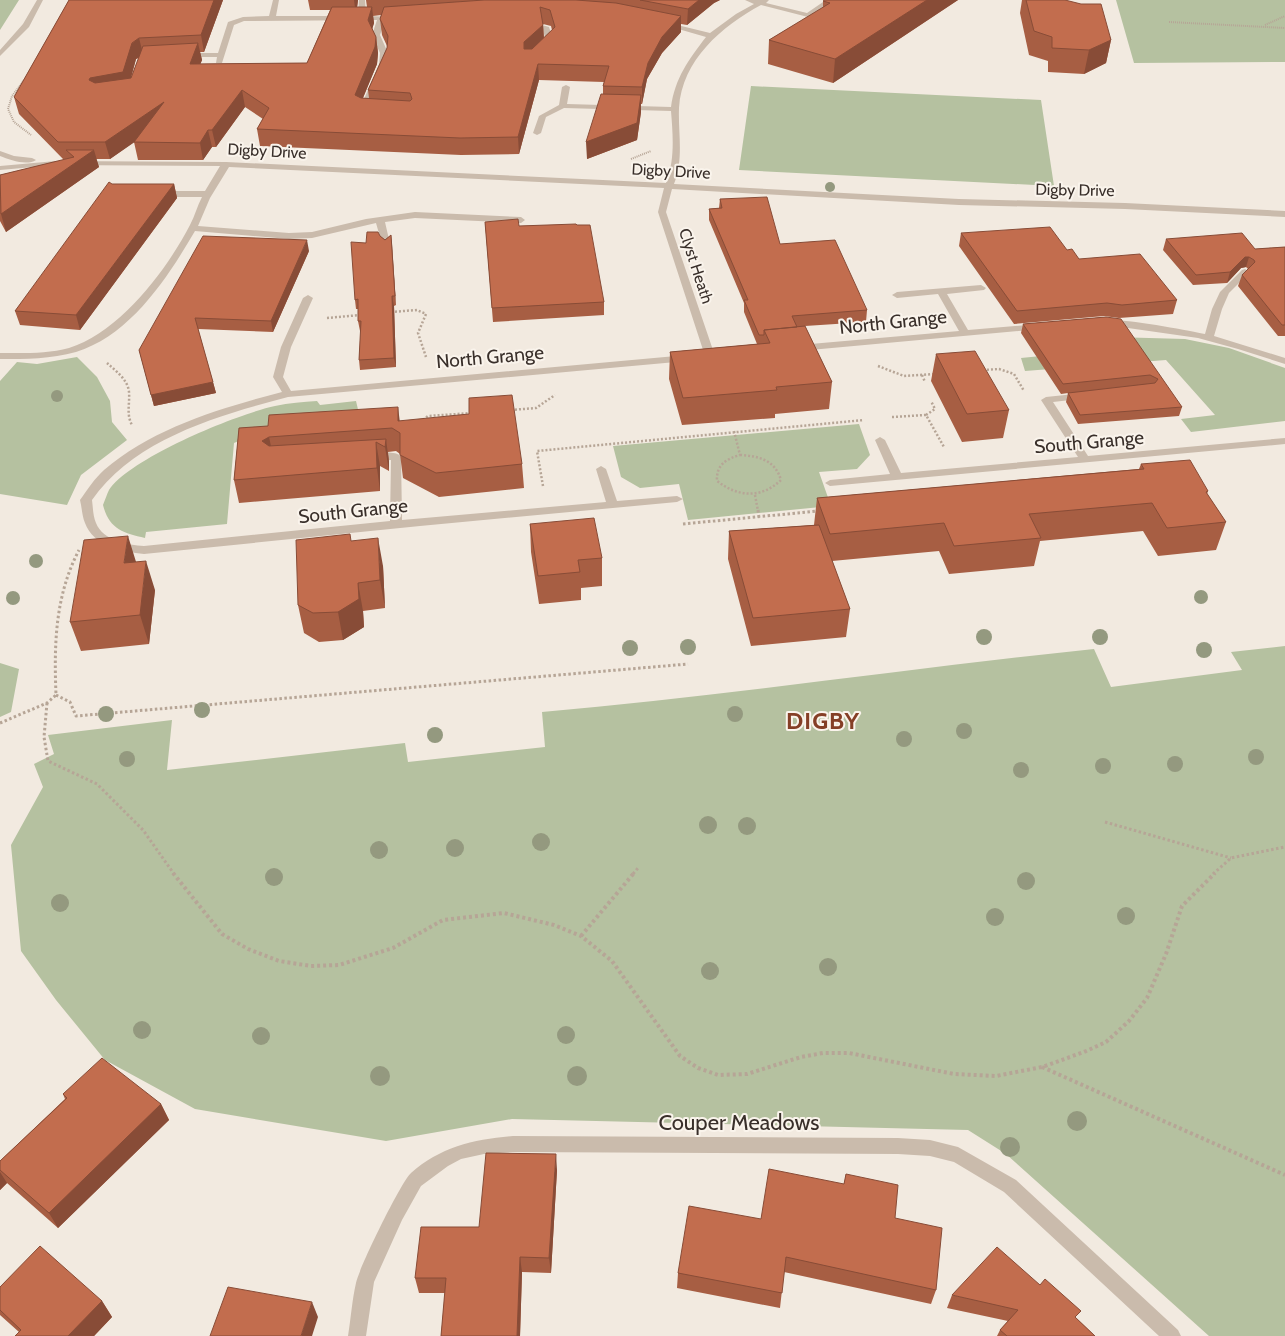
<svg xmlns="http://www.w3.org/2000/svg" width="1285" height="1336" viewBox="0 0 1285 1336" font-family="Cabin,sans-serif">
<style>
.green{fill:#b5c1a0}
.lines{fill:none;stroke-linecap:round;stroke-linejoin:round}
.path-far3{stroke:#b6a596;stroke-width:2;stroke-dasharray:1 1;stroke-linecap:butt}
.path-far2{stroke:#b6a596;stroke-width:2.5;stroke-dasharray:2 2;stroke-linecap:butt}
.path-far1{stroke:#b6a596;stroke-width:3;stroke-dasharray:2.5 2.5;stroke-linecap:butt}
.path{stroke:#b6a596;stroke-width:4;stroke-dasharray:3 3;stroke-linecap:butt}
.minor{fill:#cabbac;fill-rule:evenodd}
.tree{fill:#94997f}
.wall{fill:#a75e43;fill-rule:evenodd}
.shaded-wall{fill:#884c37}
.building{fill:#c26d4e;stroke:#884c37;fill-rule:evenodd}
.labels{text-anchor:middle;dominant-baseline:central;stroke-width:4;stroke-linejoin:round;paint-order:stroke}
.far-street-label{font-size:16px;fill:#392f2a;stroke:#faf4ec}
.street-label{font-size:19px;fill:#392f2a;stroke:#faf4ec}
.near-street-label{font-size:22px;fill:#392f2a;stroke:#faf4ec}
.district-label{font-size:24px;font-weight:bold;letter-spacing:1px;fill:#853f26;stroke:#faf4ec}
</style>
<rect width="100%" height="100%" fill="#f2eae0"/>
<path class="green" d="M0,0H19L0,30Z
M1116,0H1285V62L1134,63Z
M751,86L1041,100L1054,186L739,170Z
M1113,337L1185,339L1229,348L1285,368V421L1191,432L1181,419L1215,415L1166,360L1025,371L1021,358L1051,355Z
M77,357L97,377L110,401L112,422L127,440L81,475L67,505L0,494V381L17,362L37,364Z
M317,401L320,405L356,401L361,422L257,433L234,443L227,524L146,532L145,538C123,533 109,529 103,505C105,500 107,494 109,490C130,458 237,414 275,406C289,403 303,402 317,401Z
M859,424L870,455L857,469L819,472L831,506L688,520L679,484L640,488L621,477L613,446Z
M1285,646V1336H1209L1006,1154L968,1130L512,1119L386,1141L195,1109L105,1060L56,1000L21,951L11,845L43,787L34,764L54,754L48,735L172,720L167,770L405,743L408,762L545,747L542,712C727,696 910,668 1094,649L1111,687L1242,670L1231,652Z
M0,663L19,669L11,712L0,717Z"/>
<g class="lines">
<path class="path-far3" d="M1169,22L1285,28
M1265,25L1285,16
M25,79L12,96L8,109L14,122L31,135
M631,159L651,151"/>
<path class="path-far2" d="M391,312L417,310L426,314L418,333L426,357
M327,318L360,315
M107,363C116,371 128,380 129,392C130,404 126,414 132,425
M878,366L904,376L935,374
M983,370L999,369L1014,374L1024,391
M922,375L925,382
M511,410L536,408L555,395
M926,415L935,409L931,401
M892,417L926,415L944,447
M423,420L428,416L472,413
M734,431L740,455
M740,455C759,456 775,460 781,480C761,499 738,497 717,481C716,465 726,459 740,455Z
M543,486L537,451L864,420
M755,495L758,511"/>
<path class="path-far1" d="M758,510L759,518
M683,524L818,511
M56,695L70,702L76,716L688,664
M47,703L44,737L48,761L97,784L143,830L174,874
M0,723L47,703L56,695C54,644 55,596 79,550
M1105,822L1231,858
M633,874L638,868
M1213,874L1231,858L1285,847"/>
<path class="path" d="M173,873L222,934L248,949L279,961L311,966L339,965L393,948L443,920L504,913L554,925L581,936L612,961L680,1056L698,1068L718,1075L747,1074L801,1057L823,1053H849L954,1074L996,1076L1042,1067L1084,1052L1106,1042L1129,1021L1147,998L1166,954L1182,906L1215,873
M581,936L634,873
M1042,1067L1285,1175"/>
<path class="minor" d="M37,0H43L29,27L0,56V50L23,24Z
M273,0H279L276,16H358L359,0H365L366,16L398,17V19L385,20L380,35L388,53L387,64L368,105L369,113H363L359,111L379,64L380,53L372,35L377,20L244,21L234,25L222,63H216L217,57H185L181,55L185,53H218L228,22L243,17L269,16Z
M745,0H769L766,3L807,13L826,0H834L808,17L761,5C722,26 682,60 679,108C678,134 684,158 674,184L959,199L1125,203L1285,211V217L1125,209L959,205L672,189L666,212L715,356L710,359L705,356L658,212L664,188L229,167L210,198L198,226L289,233L312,232L366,219L415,212L521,217L525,220L521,223L415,218L385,222L390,244L386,247L382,244L376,223L312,238L289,239L195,231C168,277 131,335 76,352C51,359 26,359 0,359V353C23,353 47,354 69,348C120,332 166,271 190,225C195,216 197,206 202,197H160L156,194L160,191H205L220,166L56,165L0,170V166L56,161L226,162L666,183C675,160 673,136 671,111L564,108L546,117L541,133L537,135L533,133L539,116L559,105L562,87L566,85L570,87L567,104L671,107C675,78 689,59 706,37L661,24L665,22L710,33L736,14L754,4Z
M542,25L549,27L554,42L544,50L540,48L546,42Z
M0,151L14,156L32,158L36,160C27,166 10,160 0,156Z
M1245,269L1250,272L1229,293L1222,309L1214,336L1285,358V364L1238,349L1198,338L1107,325L1102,322C1111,315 1190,331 1205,334L1212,309L1220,292L1242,270Z
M981,285L986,288L984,290L947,294L968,330L1038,324L1041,325V329L799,351L794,348L799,345L959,331L938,294L897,298L892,295L897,292Z
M308,295L313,298L291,347L283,377L291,391L687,355L692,358L687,361L288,397C219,415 134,439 92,500C93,508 93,516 96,523C103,541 128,545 144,546L390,521L391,460L372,461L367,458C373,452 394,450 401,456L402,520L606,502L596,469L601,466L606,469L617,501L677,496L683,499L677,502L420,526L144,554C123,552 93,546 85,523C82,516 82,508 80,500C87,490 95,478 104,470C153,428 221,408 282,392L273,377L281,347L303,298Z
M1084,393L1089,396L1088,398L1053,402L1088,456L1285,438V444L830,486L825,483L830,480L890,474L875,440L880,437L885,440L901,473L1078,457L1041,400L1046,397Z
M513,1136L898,1138L930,1140L958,1147L1016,1180L1178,1330L1181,1336H1159L1004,1192L954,1162L930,1156L898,1154L513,1152L484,1154L461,1159L448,1166L421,1186L402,1220L374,1282L366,1336H348C351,1318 352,1300 356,1283C359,1268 401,1182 411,1173C440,1147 475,1139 513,1136Z"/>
</g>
<g class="tree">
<circle cx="830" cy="187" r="5"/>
<circle cx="57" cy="396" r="6"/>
<circle cx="36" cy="561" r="7"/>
<circle cx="1201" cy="597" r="7"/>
<circle cx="13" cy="598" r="7"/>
<circle cx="984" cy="637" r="8"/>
<circle cx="1100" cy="637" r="8"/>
<circle cx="688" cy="647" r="8"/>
<circle cx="630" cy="648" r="8"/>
<circle cx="1204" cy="650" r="8"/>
<circle cx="202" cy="710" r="8"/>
<circle cx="106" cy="714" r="8"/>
<circle cx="735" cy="714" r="8"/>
<circle cx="964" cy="731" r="8"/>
<circle cx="435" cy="735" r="8"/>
<circle cx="904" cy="739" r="8"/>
<circle cx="1256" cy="757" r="8"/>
<circle cx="127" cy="759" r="8"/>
<circle cx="1175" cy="764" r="8"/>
<circle cx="1103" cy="766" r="8"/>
<circle cx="1021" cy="770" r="8"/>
<circle cx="708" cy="825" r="9"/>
<circle cx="747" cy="826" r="9"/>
<circle cx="541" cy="842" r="9"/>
<circle cx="455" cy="848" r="9"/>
<circle cx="379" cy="850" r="9"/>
<circle cx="274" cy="877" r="9"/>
<circle cx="1026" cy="881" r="9"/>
<circle cx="60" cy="903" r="9"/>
<circle cx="1126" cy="916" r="9"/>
<circle cx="995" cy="917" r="9"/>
<circle cx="828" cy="967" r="9"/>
<circle cx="710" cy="971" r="9"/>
<circle cx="142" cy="1030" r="9"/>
<circle cx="566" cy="1035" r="9"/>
<circle cx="261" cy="1036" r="9"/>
<circle cx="380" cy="1076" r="10"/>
<circle cx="577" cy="1076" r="10"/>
<circle cx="1077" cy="1121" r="10"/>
<circle cx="1010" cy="1147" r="10"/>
</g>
<path class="wall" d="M69,0H223L204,52H200L202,60L200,64L307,63L330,10H310L308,0H358L357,7H367L366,0H720L714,3L687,25L681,24V32L662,53L647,79L642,104H641V112L637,140L587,159L603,94V86L604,82L539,80L519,154L461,155L260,146L257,129L263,119L245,107L216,147H212L203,160H138L134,142L110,159H96L99,167L6,232L0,221V175L67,159H63L19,114L14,97ZM381,15L380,19L382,35L387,46V48L368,90L369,98H363L377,64L378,53L376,37L372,29L374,23L373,16ZM543,24L551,26L552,30L544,38ZM139,58L131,78L136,59Z
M958,0L833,83L768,64L769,40L823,8V1Z
M1022,0H1065L1111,40L1106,63L1084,74L1048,72V61L1029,55L1020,13Z
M112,184H174L177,198L80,330L20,325L15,311Z
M720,199L867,310L866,322L805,326L832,382L829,409L775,414V418L682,425L669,379L670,352L757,344L744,312V303L709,220V209L719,208Z
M485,222L519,226L577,225L604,302V315L493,322Z
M961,233L1067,250L1079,259L1177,300L1173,314L1119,318L1104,316L1014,324L959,246Z
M391,235L396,305L394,306L396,367L360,370L359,360L361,330L360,331L358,321V309H356L355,300L380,236L385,240Z
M1166,239L1255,249L1285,247V336H1278L1238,286L1242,275L1248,269L1246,267L1241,268L1227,283L1193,285L1163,250Z
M309,251L273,332L198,329L216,393L154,406L139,350Z
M1106,317L1182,407L1179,416L1078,424L1066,402L1068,393L1061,394L1021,333L1023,324Z
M936,354L1009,410L1003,438L962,442L931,381Z
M400,421L522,464L524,488L439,497L403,478L400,454L396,451L388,452L389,462V471L380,466V491L239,503L234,480L239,428Z
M1141,464L1208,491L1207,494L1226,522L1216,550L1158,556L1143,531L1040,541L1034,566L949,574L939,551L832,561L850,609L846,637L751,646L728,559L729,531L814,525L817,498L1139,469Z
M530,524L602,558V586L581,588V600L539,604L531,552Z
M352,541L383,566L385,608L363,611L364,627L343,640L319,642L304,633L298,605Z
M155,590L149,644L81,651L70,622Z
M63,1094L161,1104L169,1120L58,1228L7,1183L0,1190V1161L65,1099Z
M557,1170L551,1273L522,1272L520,1336H441L445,1293H419L415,1278Z
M846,1174L895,1218L936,1290L931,1304L784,1272L780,1308L677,1288L678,1273L761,1219L844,1184Z
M0,1287L102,1301L112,1317L94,1336H15L19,1332L0,1315Z
M952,1295L1077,1319L1095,1336H997L1000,1330L1008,1321L947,1308Z"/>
<path class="shaded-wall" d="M214,0H223L204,52L201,35Z
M354,0H358L356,16Z
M699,0H720L714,3L687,25L688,9Z
M927,0H958L833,83L835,59Z
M372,7L374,23L370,36L368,20Z
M681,16V32L662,53L647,79L642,104V87L648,63L662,37Z
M543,25L544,41L525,65L524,42Z
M376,37L378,53L377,64L357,112L355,95Z
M139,38L143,54L136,59L128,88L94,94L89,80L90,78Z
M1111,40L1106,63L1084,74L1089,50Z
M198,43L202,60L194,81L190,64Z
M538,64L539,80L519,154L518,137Z
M242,90L245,107L216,147L212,130Z
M641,95V112L637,140L587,159L586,142Z
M164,102L168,119L110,159L105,142Z
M208,130L212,147L203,160L200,143Z
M94,150L99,167L6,232L1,214Z
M174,184L177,198L80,330L76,315Z
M391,235L392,244L396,305L395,296Z
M307,240L309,251L273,332L271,321Z
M1245,257H1249L1246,267L1241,268L1227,283L1230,272Z
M392,296L394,306L396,367L394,358Z
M213,382L216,393L154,406L151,395Z
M398,407L401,431L398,421Z
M269,437L274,460L262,441Z
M386,439L389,462V471L385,447Z
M376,442L380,466V491L377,468Z
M128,536L137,565L124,563Z
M378,538L383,566L385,608L380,580Z
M146,561L155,590L149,644L140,615Z
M358,583L363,611L364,627L343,640L338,612Z
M161,1104L169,1120L58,1228L49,1213Z
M556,1154L557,1170L551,1273L549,1258Z
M0,1172L7,1183L0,1190Z
M520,1257L522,1272L520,1336H517Z
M102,1301L112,1317L94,1336H68Z
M312,1302L318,1317L312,1336H301Z"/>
<path class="building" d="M69,0H214L201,35L139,38L132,43L123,72L90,78L89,80L95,83L131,78L143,46H144L198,43L190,64L307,63L332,7H372L368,20L376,37L375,47L355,95L361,98L410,101L412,99L410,93L368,90L387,48L388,36L380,19L384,7L484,0H576L616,3L681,16L662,37L648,63L642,87L603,86L609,66L538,64L518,137L460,138L257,129L269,108L242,90L212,130H208L200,143L134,142L164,102L105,142H58L14,97ZM540,7L550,10L555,27L532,49H524V42L543,25Z
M640,0H699L688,9Z
M825,0H927L835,59L769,40L830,3L823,1Z
M1026,0H1065L1081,4H1101L1111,40L1089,50L1052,48V37L1034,31Z
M601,94L641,95L637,123L586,142Z
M66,150H94L1,214L0,175L74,157Z
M109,182L112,184H174L76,315L15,311Z
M767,197L780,244L835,240L867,310L792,316L797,327L764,330V335H759L744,300H748L709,209L722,208L720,199Z
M518,219L519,226L576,224L577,225H590L604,302L492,308L485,222Z
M1050,227L1067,250L1072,249L1079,259L1140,254L1177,300L1122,305L1107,303L1017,311L961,233Z
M367,232H378L380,236L385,240L391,235L395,296H392L394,358L359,360L361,321H358V299L355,300L351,242L366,243Z
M1242,233L1255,249L1285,247V325H1282L1242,275L1255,262L1254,260L1249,257H1245L1230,272L1196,275L1166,239Z
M203,236L307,240L271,321L195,318L213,382L151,395L139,350Z
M1106,317L1121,319L1182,407L1080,415L1068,393L1155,383L1158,379L1150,375L1063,384L1023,324Z
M805,326L832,382L776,387L777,390L683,398L670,352L770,343L764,330Z
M975,351L1009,410L967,414L936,354Z
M512,395L522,464L436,473L400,455V433L392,428L269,437L262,441L269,446L386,439L385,447L376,442L377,468L234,480L239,428L268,426L269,415L398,407V421L469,414V398Z
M1190,460L1208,491L1206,492L1226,522L1167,528L1152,503L1029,514L1041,538L954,546L944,523L830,534L817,498L1144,469L1141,464Z
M594,518L602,558L578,560L580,572L538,576L530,524Z
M819,525L850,609L753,618L729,531Z
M350,534L351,541L378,538L380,580L358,583L359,599L338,612L313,613L298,605L296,540Z
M128,536L124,563L146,561L140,615L70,622L84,540Z
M102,1058L161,1104L49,1213L0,1170V1161L67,1098L63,1094Z
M486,1153L556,1154L549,1258L520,1257L517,1336H441L446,1278H415L421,1227H479Z
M769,1169L844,1184L846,1174L898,1185L895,1218L942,1228L936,1290L786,1257L782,1293L678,1273L689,1206L761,1219Z
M40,1246L102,1301L68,1336H15L21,1330L0,1310V1287Z
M997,1247L1040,1285L1045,1279L1081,1311L1075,1317L1095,1336H1007L1000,1330L1018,1310L952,1295Z
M228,1287L312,1302L301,1336H210Z"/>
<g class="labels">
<g class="far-street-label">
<text transform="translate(267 151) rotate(3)">Digby Drive</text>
<text transform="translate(671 171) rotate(3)">Digby Drive</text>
<text transform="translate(1075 190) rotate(1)">Digby Drive</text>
<text transform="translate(696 266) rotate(72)">Clyst Heath</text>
</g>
<g class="street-label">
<text transform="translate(893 322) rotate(-6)">North Grange</text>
<text transform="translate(490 357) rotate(-5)">North Grange</text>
<text transform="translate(1089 442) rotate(-5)">South Grange</text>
<text transform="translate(353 511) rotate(-6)">South Grange</text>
</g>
<g class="near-street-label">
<text x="739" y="1122">Couper Meadows</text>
</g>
<g class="district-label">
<text x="823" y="720">DIGBY</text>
</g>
</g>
</svg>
